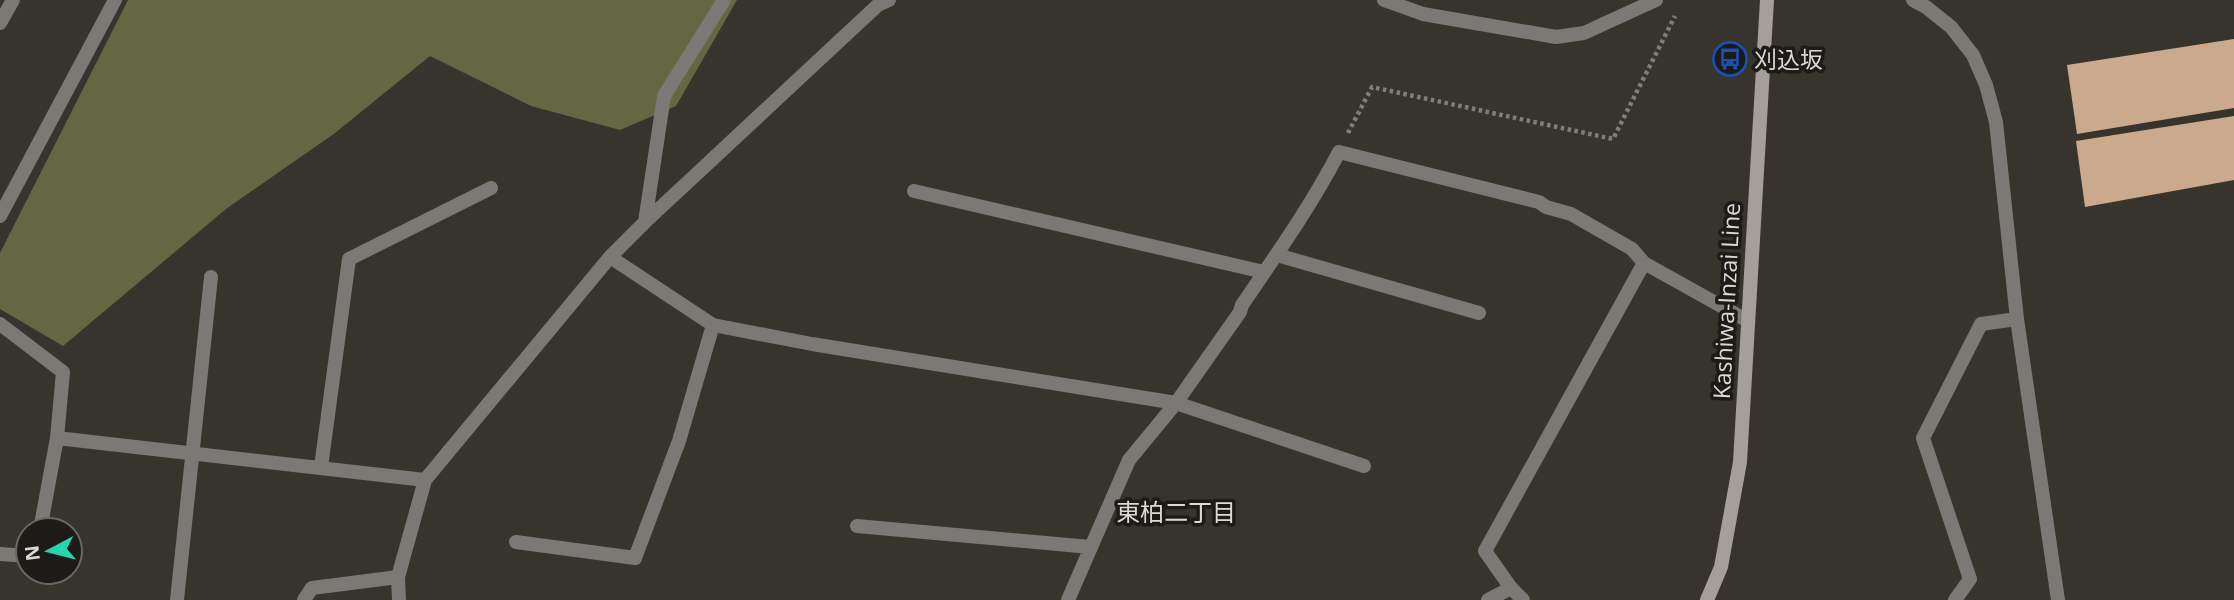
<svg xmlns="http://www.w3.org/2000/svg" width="2234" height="600" viewBox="0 0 2234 600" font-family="'Open Sans','Noto Sans JP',sans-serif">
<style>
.forest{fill:#646741}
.building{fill:#cba98d}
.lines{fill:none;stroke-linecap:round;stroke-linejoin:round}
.path{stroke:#817e79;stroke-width:4.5;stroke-dasharray:3.5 3.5;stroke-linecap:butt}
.service{stroke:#7b7876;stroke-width:14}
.minor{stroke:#7b7876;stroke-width:14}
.tertiary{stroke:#7b7876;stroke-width:14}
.secondary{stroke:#a49f9b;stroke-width:14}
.labels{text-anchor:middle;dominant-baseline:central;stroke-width:7;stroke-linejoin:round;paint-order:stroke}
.poi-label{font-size:23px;fill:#dbd8d5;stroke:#1d1b18;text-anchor:start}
.street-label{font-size:23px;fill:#dbd8d5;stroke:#1d1b18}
.neighbourhood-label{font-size:24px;fill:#dbd8d5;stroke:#1d1b18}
</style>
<rect width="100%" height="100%" fill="#37332d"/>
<path class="forest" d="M128,0H737L676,106L620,130L531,106L430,56L335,133L226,209L63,346L0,309V253Z"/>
<path class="building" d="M2234,39V108L2077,134L2067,65Z
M2234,116V180L2085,207L2076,141Z"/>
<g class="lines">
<path class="path" d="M1348,133L1372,87L1613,139L1675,16"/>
<path class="service" d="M914,191L1264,272
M1277,255L1479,313
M0,324L63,372L57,438L40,530
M57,438L425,480
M321,467L349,259L491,188
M516,542L635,558L679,441L713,325
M0,554L28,556
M177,600L211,277
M304,600L312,588L398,577
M1488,600L1511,588"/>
<path class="minor" d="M1384,0L1423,14L1556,37L1584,33L1656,0
M0,23L13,0
M0,216L115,0
M645,222L664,96L724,0
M610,257L713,325L812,344L1176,403L1129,460L1068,600
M1364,466L1176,403L1240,312L1242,305C1276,255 1311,206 1339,152L1539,202L1546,207L1571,214L1632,249L1644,263L1748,321
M857,526L1090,547
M399,600L398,577L425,480L610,257L645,222L878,5L889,0
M1523,600L1511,588L1485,551L1644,263
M1955,600L1970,579L1923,438L1981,324L2017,319"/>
<path class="tertiary" d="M1913,0L1926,7L1951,27L1973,55L1986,85L1996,122L2017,319L2058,600"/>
<path class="secondary" d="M1707,600L1721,567L1740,462L1767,0"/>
</g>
<defs>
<g id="bus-ring" transform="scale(1.75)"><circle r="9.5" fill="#1d1b18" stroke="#1a4fb4" stroke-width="1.5"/><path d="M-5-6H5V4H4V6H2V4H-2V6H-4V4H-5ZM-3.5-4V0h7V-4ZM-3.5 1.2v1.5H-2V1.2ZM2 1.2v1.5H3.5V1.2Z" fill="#1a4fb4"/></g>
</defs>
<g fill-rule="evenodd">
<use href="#bus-ring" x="1730" y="59"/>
</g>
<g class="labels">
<g class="poi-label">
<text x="1754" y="59">刈込坂</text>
</g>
<g class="street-label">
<text transform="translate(1726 301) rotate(-87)">Kashiwa-Inzai Line</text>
</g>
<g class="neighbourhood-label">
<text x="1176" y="511">東柏二丁目</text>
</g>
</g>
<g transform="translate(49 551) rotate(263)"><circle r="33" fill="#1d1b18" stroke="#696764" stroke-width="2"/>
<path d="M0-5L12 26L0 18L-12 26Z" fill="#27d5ad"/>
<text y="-10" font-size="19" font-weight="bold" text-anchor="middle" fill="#dbd8d5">N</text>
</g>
</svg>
